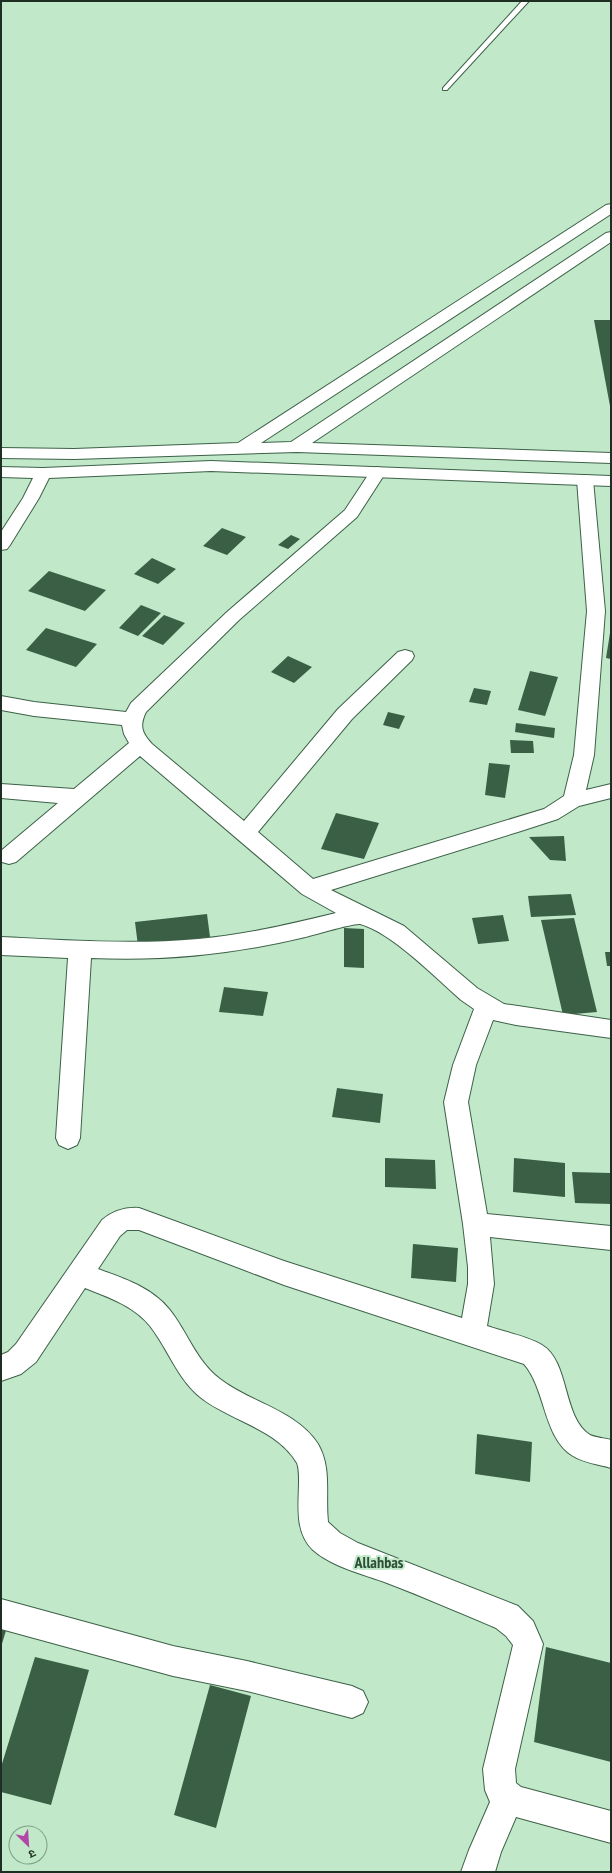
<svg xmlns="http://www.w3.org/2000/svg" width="612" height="1873" viewBox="0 0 612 1873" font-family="'PT Sans Narrow','Noto Sans Devanagari',sans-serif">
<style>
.building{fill:#3b5f45}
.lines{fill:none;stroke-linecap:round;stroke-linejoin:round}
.service-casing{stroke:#3d6147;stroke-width:2}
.minor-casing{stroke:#3d6147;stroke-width:2}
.tertiary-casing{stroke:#3d6147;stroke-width:2}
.service{fill:#fff;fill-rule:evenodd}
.minor{fill:#fff;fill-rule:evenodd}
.tertiary{fill:#fff;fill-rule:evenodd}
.labels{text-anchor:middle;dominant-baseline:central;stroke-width:4;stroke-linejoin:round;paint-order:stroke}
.near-quarter-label{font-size:16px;font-weight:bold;fill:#2c4f36;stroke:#c0e8c9}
</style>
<rect width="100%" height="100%" fill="#c0e8c9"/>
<path class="building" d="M594,320H611V406H610Z
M222,528L246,537L227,555L203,546Z
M291,535L300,539L288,549L278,545Z
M152,558L176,569L158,584L134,574Z
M49,571L106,590L85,611L28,591Z
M141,605L161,613L138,636L119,628Z
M164,615L185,623L163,645L142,636Z
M46,628L97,644L76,667L26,650Z
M610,633H611V659L606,658Z
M288,656L312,667L294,683L271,672Z
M530,671L558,677L545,716L518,710Z
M474,688L491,691L487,705L469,702Z
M388,712L405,716L399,729L383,725Z
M516,723L555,728L554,738L515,732Z
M510,740L533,741L534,753H511Z
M489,763L510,765L505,798L485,795Z
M336,813L379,823L364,859L321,849Z
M564,836L566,861L550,860L529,837Z
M571,894L576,915L531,917L528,896Z
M207,914L210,937L138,946L135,922Z
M503,915L509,941L478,944L472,918Z
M574,918L597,1012L563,1015L541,920Z
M344,928L364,929V968L344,967Z
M605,952H611V966H607Z
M224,987L268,992L263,1016L219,1012Z
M337,1088L383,1094L380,1123L332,1117Z
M385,1158L435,1160L436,1189L385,1187Z
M514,1158L565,1163V1197L513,1192Z
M572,1172L611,1173V1204L575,1203Z
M413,1244L458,1248L456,1282L411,1278Z
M477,1434L532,1442L530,1482L475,1474Z
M1,1623L8,1624L1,1647Z
M546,1647L611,1663V1762L534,1742Z
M35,1657L89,1670L51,1805L1,1792V1767Z
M210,1685L251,1696L216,1828L174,1815Z"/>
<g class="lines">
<g class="service-casing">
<path id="service" d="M522,1H529L447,90H443V88Z"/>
</g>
<g class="minor-casing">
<path id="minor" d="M378,467L384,469L386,472L357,517L239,620L146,712C139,726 142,733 152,744L244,821L338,709L398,652L405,650L412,652L414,656L412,660L352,719L258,832L313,879L544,809L564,796L574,755L587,611L577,480L579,476L585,475L591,476L593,480L605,611L594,755L586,790L611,784V798L579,806L558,819L521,831L331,890L404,926L477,988L504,1004L611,1020V1038L516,1025L493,1020L476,1065L468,1102L487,1214L611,1226V1250L490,1237L494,1284L487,1326C502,1331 530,1337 542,1345C570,1362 562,1417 590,1435C596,1438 605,1438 611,1440V1468C598,1464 584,1463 573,1456C543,1438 546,1389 524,1364L284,1285L139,1230H127L120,1236L98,1269C123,1278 151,1287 169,1309C187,1331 196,1361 220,1379C251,1403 296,1410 318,1444C332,1468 325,1495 328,1522L340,1533L358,1543L518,1606L533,1621L543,1644L515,1769L516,1783L521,1787L611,1811V1843L516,1817L501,1852L495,1872H461L469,1850L490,1802L485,1790L483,1769L513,1645L506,1636L496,1628C460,1613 424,1597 387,1583C363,1574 332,1567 313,1550C294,1532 299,1504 299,1481C299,1475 299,1468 297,1463C276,1428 230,1421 200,1397C177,1378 168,1349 150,1326C134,1306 108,1297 85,1288L36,1362L21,1374L1,1381V1355L8,1352L16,1344L102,1220C113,1211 125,1207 139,1208L284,1261L462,1318L468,1284V1267L463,1224L444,1102L453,1065L474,1009L461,1000C436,978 391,932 360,924C353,923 311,936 301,938C229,955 164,961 91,958L80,1138L77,1145L68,1149L59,1145L56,1138L68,958L1,955V937C66,940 133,945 198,939C245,935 290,924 336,913L302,894L140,756L16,862L9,864L2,862V850L58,803L1,798V784L74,789L129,743L124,734L122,725L34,716L1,710V696L34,702L126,712L131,703L227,612L345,510L372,469Z
M1,1599L173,1646L247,1661L352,1686L363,1691L368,1702L363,1713L352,1718L247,1691L173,1676L1,1629Z"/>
</g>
<g class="tertiary-casing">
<path id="tertiary" d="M611,204V214L261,443L291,442L606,233L611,232V242L312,443L611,453V463L297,452L74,459L1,458V448L74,449L238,443L606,205Z
M211,461L611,476V486L211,471L49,478L39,498L10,545L7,549L1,550V532L23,498L33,478L1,477V467L43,468Z"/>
</g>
<use href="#service" class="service"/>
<use href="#minor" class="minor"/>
<use href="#tertiary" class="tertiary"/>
</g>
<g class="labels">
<g class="near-quarter-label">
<text x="379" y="1562">Allahbas</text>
</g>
</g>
<rect width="612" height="1873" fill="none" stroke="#1f2e23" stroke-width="4"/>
<g transform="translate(28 1845) rotate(155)"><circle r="19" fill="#c0e8c9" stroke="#809e87"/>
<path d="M0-3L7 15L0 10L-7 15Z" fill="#b246a6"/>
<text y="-6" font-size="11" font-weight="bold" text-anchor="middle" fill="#1f2e23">उ</text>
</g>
</svg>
